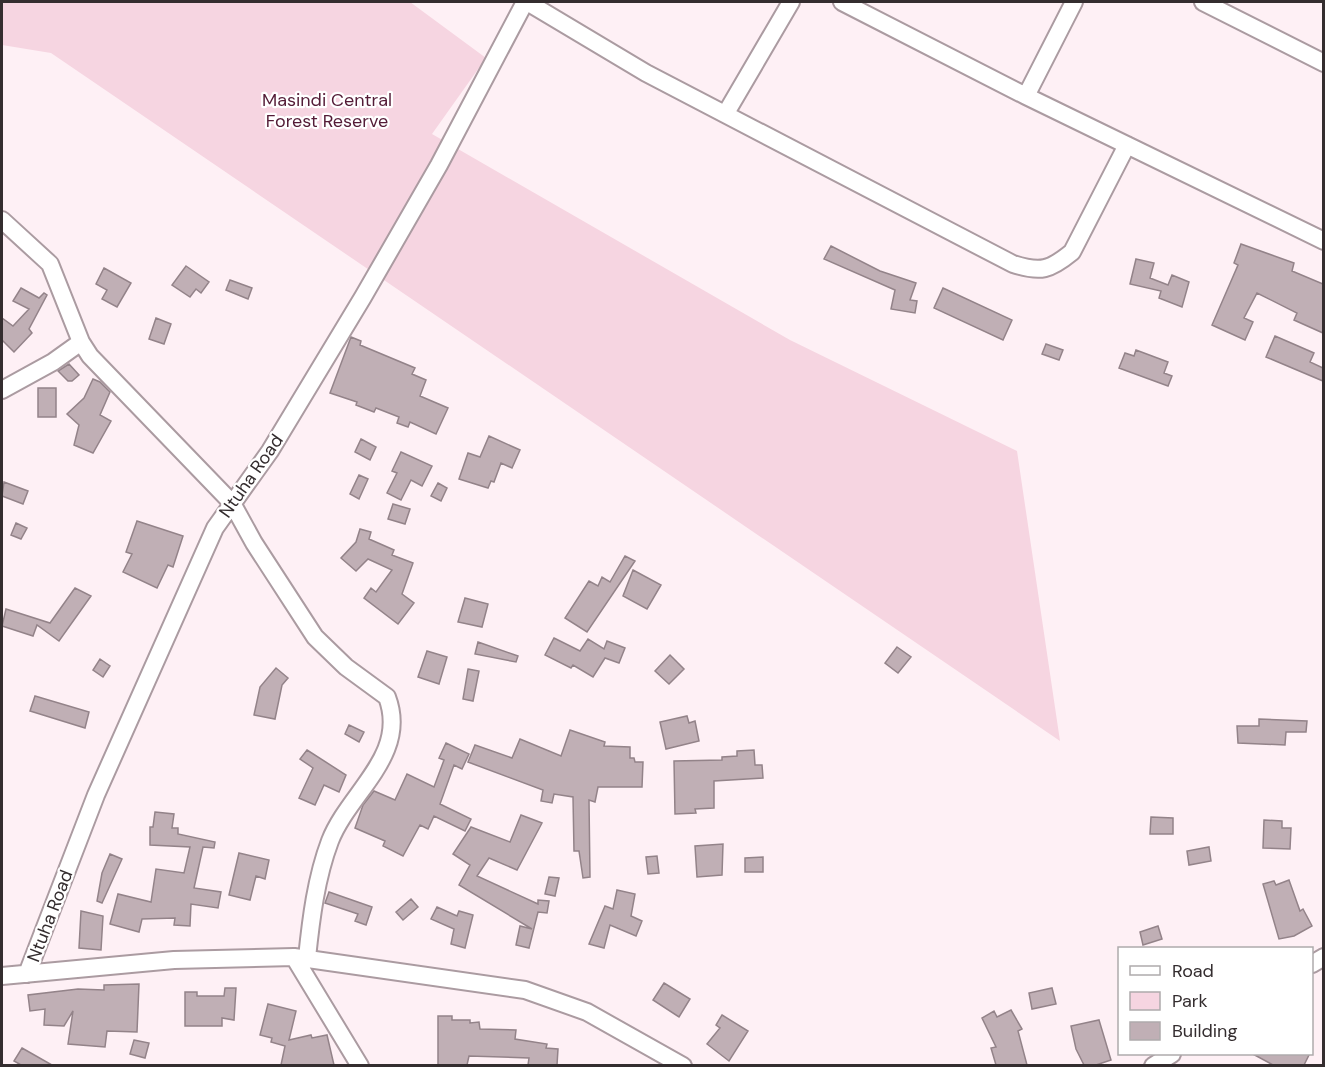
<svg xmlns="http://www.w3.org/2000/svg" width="1325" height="1067" viewBox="0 0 1325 1067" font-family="'DM Sans',sans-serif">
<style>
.green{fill:#f6d5e1}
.building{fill:#c0afb5;stroke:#938389;stroke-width:1.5}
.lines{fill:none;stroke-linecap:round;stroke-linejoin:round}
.minor-casing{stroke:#ab9ba1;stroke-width:20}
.minor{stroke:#fff;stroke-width:16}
.labels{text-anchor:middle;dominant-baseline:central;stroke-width:4.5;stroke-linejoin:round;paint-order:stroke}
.park-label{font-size:18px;fill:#531b36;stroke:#fff}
.street-label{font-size:18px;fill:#342d2f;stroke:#fff}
</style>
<rect width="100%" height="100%" fill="#fef0f5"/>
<path class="green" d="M2,2H410L486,58L432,134L790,340L1017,451L1060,741L51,53L2,45Z"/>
<path class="building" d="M1241,244L1294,263L1292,271L1323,284V333L1294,320L1297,313L1257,293L1244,318L1253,322L1245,340L1212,325L1238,265L1234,263Z
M831,246L880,271L916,283L910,300L917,301L915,313L891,309L895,290L824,259Z
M1136,259L1154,263L1150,278L1168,285L1172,275L1189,282L1182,307L1159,298L1161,291L1130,284Z
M186,266L209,282L201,293L196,289L190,297L172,285Z
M104,268L131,283L117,307L102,299L107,290L96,284Z
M230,280L252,288L248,299L226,290Z
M21,288L39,298L44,293L47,295L29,329L32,333L14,352L2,340V318L13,326L29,309L13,301Z
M943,288L1012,320L1003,340L934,308Z
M156,318L171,324L164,344L149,339Z
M1275,336L1314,353L1310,362L1323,368V381L1266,357Z
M351,337L361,341L360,345L415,368L412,374L426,380L420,396L448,408L436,434L410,422L408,427L397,423L399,417L376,408L374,412L356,405L357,402L330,393Z
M1046,344L1063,350L1059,360L1042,354Z
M1136,350L1168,362L1164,373L1172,376L1168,386L1119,368L1125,353L1134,356Z
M69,364L79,375L72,381H68L58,371Z
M93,379L100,382L110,392L100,415L111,421L93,453L74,445L79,425L67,414L84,398Z
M38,388H56V417H38Z
M489,436L520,450L512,468L501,463L494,482L491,481L488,488L459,479L468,453L480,457Z
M361,439L376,447L370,460L355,452Z
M401,452L432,466L422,486L411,480L401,500L387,493L397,473L392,471Z
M359,475L368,479L359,499L350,494Z
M4,482L28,491L23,504L2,496Z
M438,483L447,488L441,501L431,496Z
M393,504L410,509L405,524L388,519Z
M137,521L183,536L173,567L168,565L157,588L123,572L132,554L126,552Z
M16,523L27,528L21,539L11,535Z
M360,529L371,532L369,539L394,550L392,555L413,563L402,594L414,603L398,624L364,598L371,588L376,592L392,570L368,559L356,571L341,558L356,542Z
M625,556L635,561L587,632L565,618L589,581L598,586L602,577L610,582Z
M633,570L661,585L647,609L623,596Z
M75,588L91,596L59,641L37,625L33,636L2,626L6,609L50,623Z
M465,598L488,604L482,627L458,622Z
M554,638L580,651L588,639L604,649L607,641L625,648L619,663L605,658L593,677L573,665L571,668L545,655Z
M478,642L518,656L516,662L475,654Z
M897,647L911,657L898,673L885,663Z
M427,651L447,657L439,684L418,677Z
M670,655L684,669L669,684L655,671Z
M100,659L110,666L103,677L93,670Z
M276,668L288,678L282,685L275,719L254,715L260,687Z
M468,669L479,671L473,701L463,699Z
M35,696L89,712L85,728L30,711Z
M687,716L689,723L695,721L699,741L666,749L660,722Z
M1259,719L1307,721L1306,732H1286L1285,745L1238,743L1237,726H1259Z
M349,725L364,732L359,742L345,734Z
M570,730L605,742L604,746L630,747V758H634L635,762H643L642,787H598L595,802L589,800L590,877L583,878L579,851H574L573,797L554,794L552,803L541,801L543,790L468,762L475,745L512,758L520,739L561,756Z
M446,743L469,754L462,769L454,765L440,804L471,819L465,831L434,816L428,829L420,825L403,856L383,846L385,841L355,828L363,805L374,791L395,800L407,774L434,787L444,760L439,758Z
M307,750L346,775L339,792L324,785L315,805L299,798L313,768L300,759Z
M754,750L755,765H762L763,778L714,781V808L695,809L696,813L675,814L674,761L722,760V757L737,756V751Z
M155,812L174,814L172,828H178V834L215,842L214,848L203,847L194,888L221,892L218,908L191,904L190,926L174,925L175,918L142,919L139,932L110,924L118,894L151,902L156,869L184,873L190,847L150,845V827H153Z
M521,815L542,823L517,870L489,858L477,876L538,904V900L549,901L547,913L538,912L529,948L516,945L520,926L532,929L459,885L470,865L453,854L471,827L510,842Z
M1151,817L1173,818V834H1150Z
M1264,820L1282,821V828H1291L1290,849L1263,848Z
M723,844L722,875L697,877L695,846Z
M1209,847L1211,861L1189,865L1187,851Z
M239,853L269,860L265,879L256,876L250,900L229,895Z
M110,854L122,859L102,903L97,901L102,873Z
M657,856L659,873L648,874L646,857Z
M763,857V872H745V858Z
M549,877L559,878L555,896L545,894Z
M1289,880L1300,911L1303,909L1312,926L1294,936L1279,939L1263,884L1274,881L1276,885Z
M617,890L635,894L631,916L642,921L636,936L610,925L604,948L589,944L605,906L613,909Z
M329,892L372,907L366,925L355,921L358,914L325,903Z
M411,899L418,907L403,920L396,912Z
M437,907L457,916L459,911L473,915L465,948L451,944L454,929L431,919Z
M81,911L103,916L101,950L79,948Z
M1158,926L1162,939L1143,945L1140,932Z
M664,983L690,999L679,1017L653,1000Z
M139,984L137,1032L107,1031L105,1047L68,1044L73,1011L64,1026L44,1025L45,1009L30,1011L28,995L78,989L104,990V985Z
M225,988H236L234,1020L222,1018V1026H185V992H197V996H224Z
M1052,988L1056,1004L1032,1009L1029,993Z
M268,1004L296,1011L289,1040L311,1035L312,1038L327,1035L334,1065H281L285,1046L271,1042L272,1038L260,1035Z
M1011,1010L1022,1029L1018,1031L1027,1065H996L991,1048L996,1047L982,1018L994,1011L997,1017Z
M722,1015L748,1031L729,1061L707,1044L720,1028L716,1025Z
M438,1016H452V1020H470V1023L479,1022L480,1029L516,1030L515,1039L547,1044L546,1048L558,1049L557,1065H528L529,1058L469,1056L467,1065H438Z
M1099,1020L1111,1060L1096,1065H1084L1076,1049L1071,1026Z
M134,1040L149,1043L145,1058L130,1054Z
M22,1048L52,1065H21L14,1061Z
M1251,1053H1310L1304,1065H1273Z"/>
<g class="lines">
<g class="minor-casing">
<path id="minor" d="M527,2L646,73L1013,264C1041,273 1050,270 1072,252L1127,145
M842,2L1026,96L1324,241
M1203,2L1324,63
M1026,96L1074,2
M726,113L791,2
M2,220L50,264L81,342L90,356L232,503L254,543L315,637L346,667L387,697C409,755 349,792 330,841C316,878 311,919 307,958
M2,390L53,362L81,342
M294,957L360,1066
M1312,964L1324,957
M27,974L96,795L215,528L270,451L363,297L439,165L525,2
M2,976L174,960L294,957L525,990L587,1012L683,1066
M1153,1066L1172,1054"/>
</g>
<use href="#minor" class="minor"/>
</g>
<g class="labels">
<g class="park-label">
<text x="327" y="100">Masindi Central<tspan x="327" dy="21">Forest Reserve</tspan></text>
</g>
<g class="street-label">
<text transform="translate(251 476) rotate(-55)">Ntuha Road</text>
<text transform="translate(50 916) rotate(-69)">Ntuha Road</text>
</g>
</g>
<rect width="1325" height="1067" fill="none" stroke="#342d2f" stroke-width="6"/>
<rect x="1118" y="947" width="195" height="108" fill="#ffffff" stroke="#aeabac" stroke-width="1.5"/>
<rect x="1130" y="966" width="30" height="9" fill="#ffffff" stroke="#aeabac" stroke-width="1.5"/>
<text x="1172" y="977" font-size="18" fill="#342d2f">Road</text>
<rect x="1130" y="992" width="30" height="18" fill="#f6d5e1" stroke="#aeabac" stroke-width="1.5"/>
<text x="1172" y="1007" font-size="18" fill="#342d2f">Park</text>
<rect x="1130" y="1022" width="30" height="18" fill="#c0afb5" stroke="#aeabac" stroke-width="1.5"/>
<text x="1172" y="1037" font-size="18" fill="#342d2f">Building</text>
</svg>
